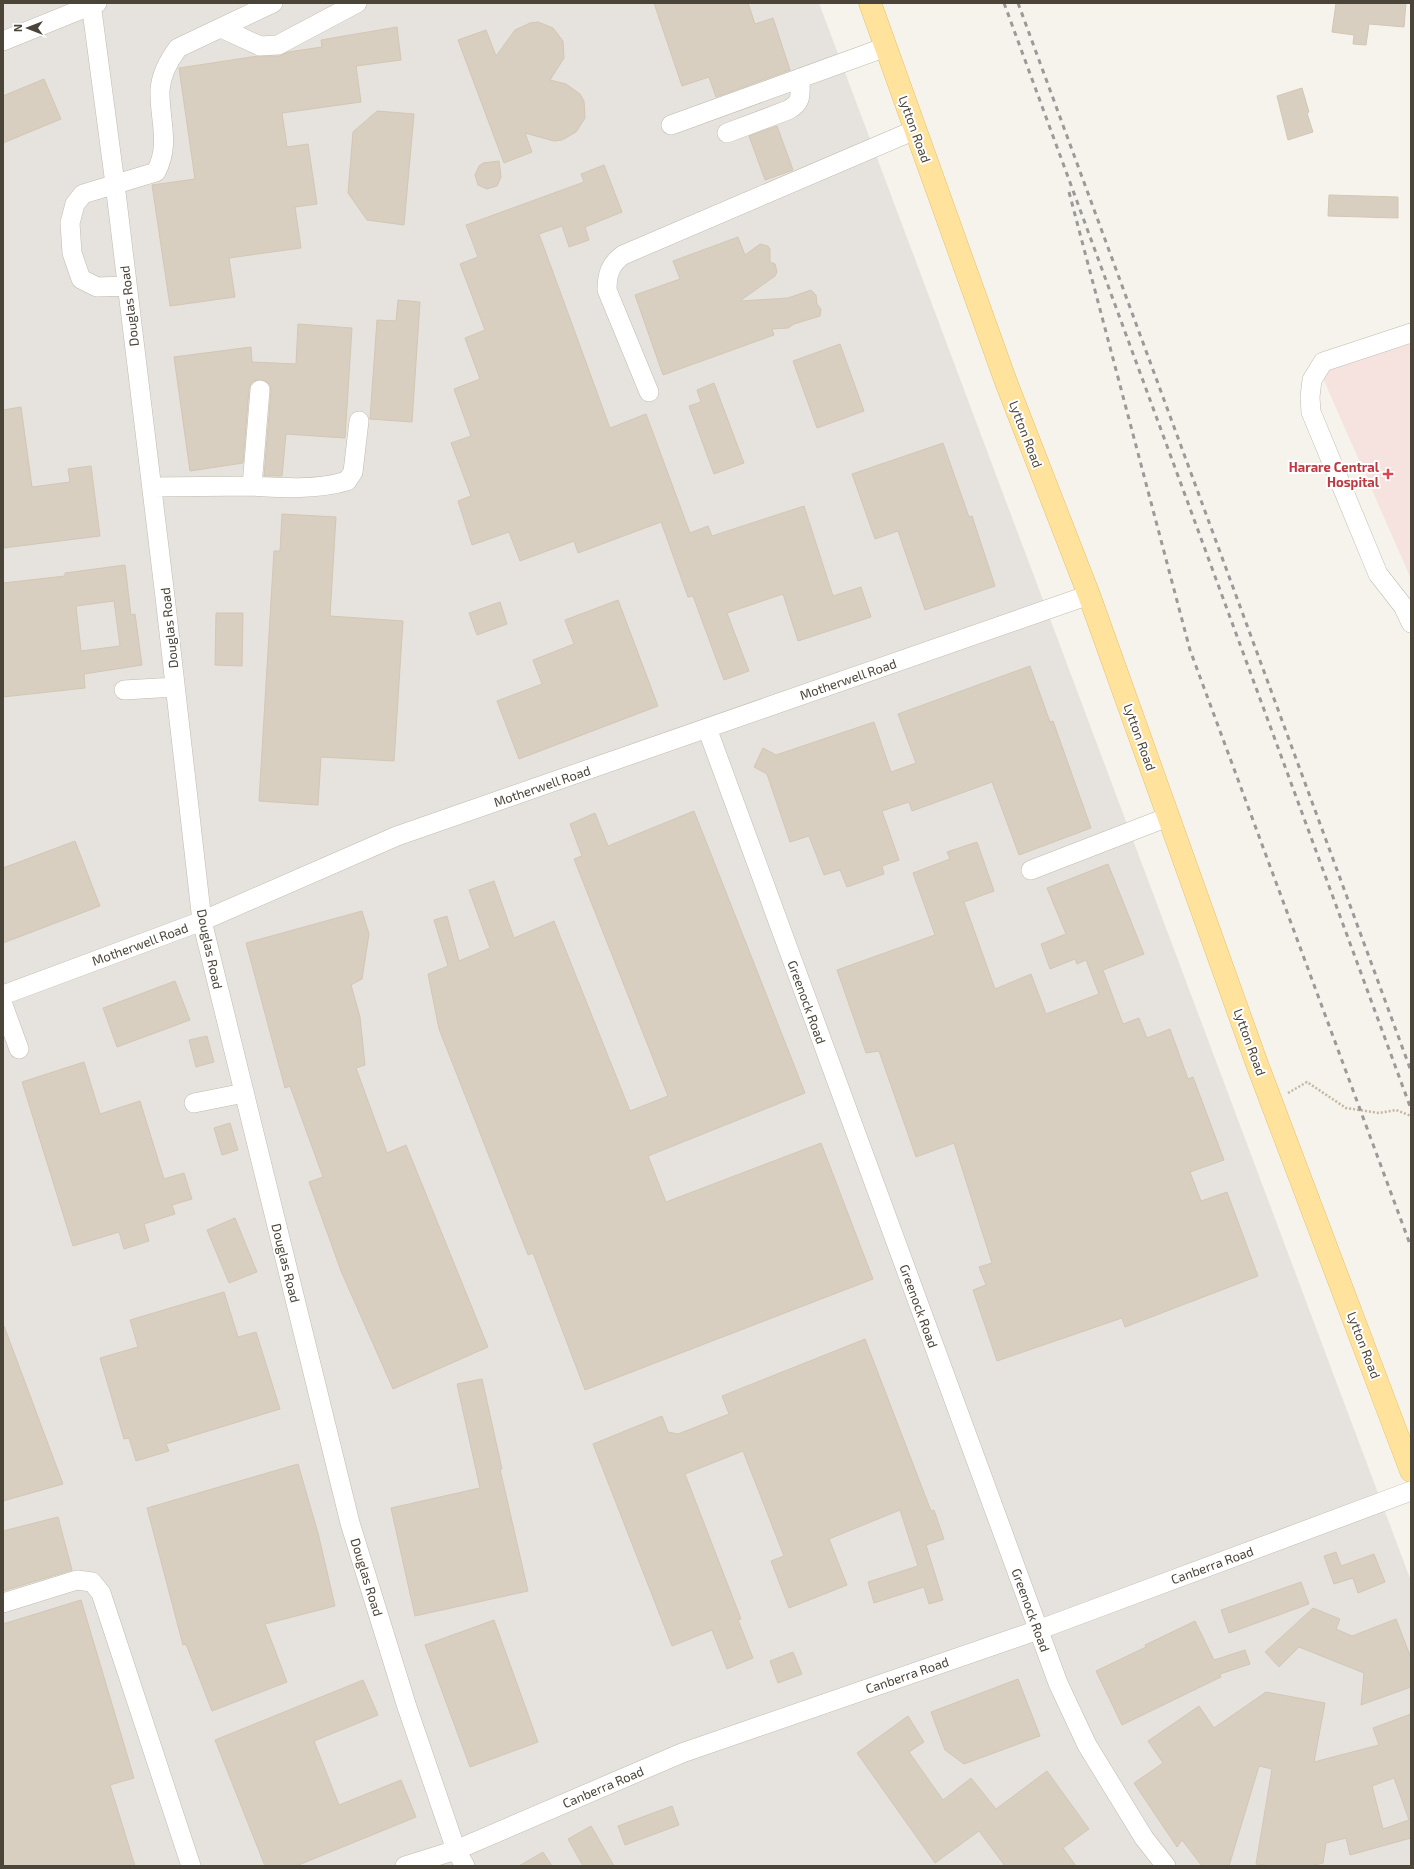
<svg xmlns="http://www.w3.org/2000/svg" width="1414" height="1869" viewBox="0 0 1414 1869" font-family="'Exo 2',sans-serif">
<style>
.industrial{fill:#e6e2dd}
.medical{fill:#f6e3e0}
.building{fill:#d8cfc1;stroke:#d3c7b4;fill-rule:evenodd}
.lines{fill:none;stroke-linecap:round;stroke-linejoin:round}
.minor-casing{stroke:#c2bbae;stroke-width:20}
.major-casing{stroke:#e6c16a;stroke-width:23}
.path{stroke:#c4b79f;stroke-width:2.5;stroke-dasharray:2 2;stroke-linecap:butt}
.minor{stroke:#fff;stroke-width:19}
.major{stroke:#ffe39c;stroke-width:22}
.rail{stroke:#9a9a9a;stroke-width:3;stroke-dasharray:5 5;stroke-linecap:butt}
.health-dot{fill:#e0444e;stroke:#fff;stroke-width:1.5}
.labels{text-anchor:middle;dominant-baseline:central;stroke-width:4;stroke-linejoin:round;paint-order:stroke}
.street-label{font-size:13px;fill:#4b4439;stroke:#fff}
.health-label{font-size:13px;font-weight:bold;fill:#be3a42;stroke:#fff;text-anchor:end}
</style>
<rect width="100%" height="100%" fill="#f6f3ec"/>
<path class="industrial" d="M3,3H819L1411,1581V1866H3Z"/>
<path class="medical" d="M1411,336V579L1319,369Z"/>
<path class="building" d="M654,3H748L755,24L773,18L790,70L716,97L709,77L682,86Z
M1336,3H1406L1404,27L1369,24L1366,45L1353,44L1354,35L1332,32Z
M538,22L553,28L563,41L564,58L550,80L566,84L580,94L584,101L585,118L576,132L562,140L554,141L525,133L532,152L504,163L458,40L486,30L496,56L515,30L530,23Z
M397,27L401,60L356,66L361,102L282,113L287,147L308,144L317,204L295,207L301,248L229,258L235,297L170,306L152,185L195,179L179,68L258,56H279L288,52L322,47L321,40Z
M44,79L61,119L3,143V96Z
M1302,88L1309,112L1307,113L1313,132L1288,140L1277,96Z
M377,111L414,114L404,225L367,220L348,193L353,132Z
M777,126L793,170L765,180L749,136Z
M499,161L501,177L497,186L487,189L478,185L475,175L479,166L483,163Z
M604,165L622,212L585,227L589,240L569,247L562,226L539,234L610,428L646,414L690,533L708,526L712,536L804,506L833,596L861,587L871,617L798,641L783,594L727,613L749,671L724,680L693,596L688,597L661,522L578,553L574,541L520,561L509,532L472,545L458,501L471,496L451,443L471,436L454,389L480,379L465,338L485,330L460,264L478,257L466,225L584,182L581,174Z
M1329,195L1398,197V218L1328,216Z
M738,237L745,255L760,244L768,246L770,249V262L775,264L777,272L775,276L740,301L788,298L811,290L816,295L817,304L821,309L820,316L794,324L788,328L772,329L774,335L663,375L635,295L680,279L673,261Z
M398,300L420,302L412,422L370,419L377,320L396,321Z
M298,324L352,328L345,438L286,434L282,476H264L271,391L270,385L266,381L256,380L251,383L249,389L243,463L190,471L174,357L251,347L252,362L296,364Z
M840,344L864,411L817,428L793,361Z
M714,383L744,463L714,474L689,406L701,402L697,390Z
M21,407L32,487L70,482L68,469L91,466L100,536L3,548V410Z
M943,443L969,517L972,516L995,586L925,610L898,531L875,539L852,474Z
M282,514L336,517L330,616L403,621L394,761L321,757L318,805L259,801L274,551H280Z
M125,565L131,615L135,614L142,665L84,674L85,688L3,697V583L65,576V573ZM114,601L120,646L81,651L76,606Z
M618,600L658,706L519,759L497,701L542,684L533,660L574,644L565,620Z
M500,602L507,624L477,635L469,613Z
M216,613H243L242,666L215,665Z
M1030,666L1050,722L1053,721L1091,828L1019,855L992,782L912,811L909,802L882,811L899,860L882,866L884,874L847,887L840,870L824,875L809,836L790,842L767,774L754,767L763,748L776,755L874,722L891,772L916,763L898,714Z
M694,811L805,1093L648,1156L666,1202L821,1143L873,1279L585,1390L533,1253L528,1255L439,1029L428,974L448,966L434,920L447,916L459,961L490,948L469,890L494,881L514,938L554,921L630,1111L668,1096L574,859L582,856L570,824L595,813L608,846Z
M75,841L100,906L3,943V868Z
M977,842L994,891L964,902L995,989L1031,974L1046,1014L1099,994L1086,960L1077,964L1075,959L1050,969L1041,944L1066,934L1047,888L1108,864L1144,954L1103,970L1123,1024L1139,1018L1147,1038L1170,1029L1188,1079L1193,1077L1224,1160L1190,1172L1201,1201L1227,1192L1258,1276L1125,1327L1122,1318L997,1361L973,1290L986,1285L979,1267L992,1263L954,1143L916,1157L879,1051L866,1053L837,970L935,935L913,873L950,859L947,852Z
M362,911L369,934L362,979L351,985L360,1017L365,1065L356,1068L387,1153L406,1145L488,1347L393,1389L341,1271L309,1182L323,1177L290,1086L285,1088L246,943Z
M175,981L190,1020L117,1047L103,1008Z
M207,1036L214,1062L196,1067L189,1040Z
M84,1062L100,1114L140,1101L164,1179L184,1173L192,1199L172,1205L175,1214L144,1224L149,1241L124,1249L119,1232L73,1246L22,1082Z
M230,1123L238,1150L222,1155L214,1128Z
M235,1218L257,1272L229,1283L207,1230Z
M224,1292L238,1337L256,1332L280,1409L166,1444L169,1451L136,1461L129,1438L124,1439L100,1358L138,1347L130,1320Z
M4,1326L63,1484L3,1501V1327Z
M865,1339L931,1511L934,1510L944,1539L926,1545L943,1600L929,1604L924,1587L874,1603L868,1582L918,1566L900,1510L829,1539L847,1585L789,1608L771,1561L784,1556L743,1451L685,1474L741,1619L738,1620L753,1658L727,1669L712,1630L672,1646L593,1444L662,1416L668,1432L678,1434L729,1414L722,1396Z
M482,1379L502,1469H500L528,1591L415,1616L391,1508L480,1488L457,1384Z
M298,1464L318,1533L335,1606L265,1624L287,1682L212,1711L186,1644L183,1645L147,1508Z
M58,1517L72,1570L3,1591V1531Z
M1336,1552L1341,1566L1374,1554L1385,1582L1358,1593L1353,1578L1334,1584L1324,1556Z
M1301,1582L1309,1604L1229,1633L1221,1610Z
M81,1600L134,1778L110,1785L135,1866H3V1624Z
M1313,1608L1340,1619L1336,1629L1352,1636L1396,1619L1411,1658V1687L1361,1705L1364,1673L1299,1647L1279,1667L1265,1652Z
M494,1620L538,1742L470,1767L425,1645Z
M1195,1621L1214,1660L1245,1650L1250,1664L1220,1674L1221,1677L1122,1725L1096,1671L1146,1647L1145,1645Z
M793,1652L802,1674L778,1683L770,1661Z
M1018,1679L1040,1736L964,1764L945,1750L931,1712Z
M363,1680L378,1715L314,1741L339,1805L401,1780L416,1817L296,1866H265L215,1740Z
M1266,1692L1325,1703L1314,1762L1379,1745L1373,1728L1411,1714V1838L1350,1855L1346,1838L1326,1843L1323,1863L1311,1866H1270L1256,1864L1272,1769L1259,1766L1229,1866H1202L1182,1840L1177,1847L1134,1783L1163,1763L1148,1741L1199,1706L1214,1728ZM1394,1778L1409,1820L1383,1829L1372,1786Z
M908,1716L924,1742L909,1752L943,1800L971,1778L996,1809L1047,1771L1089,1829L1063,1848L1076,1866H1005L979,1831L935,1863L857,1753Z
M672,1806L679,1825L625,1845L618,1826Z
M591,1826L602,1845L614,1866H583L568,1839Z
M543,1852L552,1866H519Z"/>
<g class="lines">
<g class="minor-casing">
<path id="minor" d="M91,3L115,184L165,597L202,921L350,1523L407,1707L456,1850L465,1866
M221,28L260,46L278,45L357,3
M3,41L97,3
M671,125L886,47
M727,133L788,110C803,102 800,94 800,78
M127,286L97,287L81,279L72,253L70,223L75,204L83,194L156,172C171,144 159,119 160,90C161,75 169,60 178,48L273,3
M1411,333L1323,362L1312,380L1310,397L1311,412L1378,574L1403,606L1411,623
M649,392L607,290C607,275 610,264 623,255L915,130
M252,486C284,488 316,490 347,481L353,472L359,421
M152,487L252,486L260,390
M124,690L175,687
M707,728L1058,1683L1087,1745L1144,1838L1166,1866
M1031,870L1168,817
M3,995L202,921L397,836L1089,595
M3,1005L19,1049
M194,1103L244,1093
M3,1603L77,1580L92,1582L101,1593L191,1866
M405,1866L456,1850L682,1753L1038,1630L1411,1491"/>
</g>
<g class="major-casing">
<path id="major" d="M870,3L1006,382L1089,595L1257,1064L1411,1471"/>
</g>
<path class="path" d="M1288,1093L1307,1082L1346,1108L1379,1113L1396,1110L1411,1116"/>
<use href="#minor" class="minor"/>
<use href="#major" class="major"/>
<path class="rail" d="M1004,3L1411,1109
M1018,3L1411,1071
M1069,192L1190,650L1411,1247"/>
</g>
<path class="health-dot" d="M1386 468h4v4h4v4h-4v4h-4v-4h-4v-4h4z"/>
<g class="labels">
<g class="street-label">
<text transform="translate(915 129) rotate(70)">Lytton Road</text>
<text transform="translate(129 306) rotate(-97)">Douglas Road</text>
<text transform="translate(1026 434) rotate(69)">Lytton Road</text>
<text transform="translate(169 628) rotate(-96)">Douglas Road</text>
<text transform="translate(848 679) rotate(-19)">Motherwell Road</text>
<text transform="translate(1140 737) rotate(70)">Lytton Road</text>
<text transform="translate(542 786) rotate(-19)">Motherwell Road</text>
<text transform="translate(140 944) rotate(-20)">Motherwell Road</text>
<text transform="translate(210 949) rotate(78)">Douglas Road</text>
<text transform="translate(807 1002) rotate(70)">Greenock Road</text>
<text transform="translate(1250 1042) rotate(70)">Lytton Road</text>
<text transform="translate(286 1263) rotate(76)">Douglas Road</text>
<text transform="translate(919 1306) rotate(70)">Greenock Road</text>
<text transform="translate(1364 1345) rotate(69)">Lytton Road</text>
<text transform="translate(1212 1565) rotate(-20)">Canberra Road</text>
<text transform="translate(367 1577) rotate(73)">Douglas Road</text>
<text transform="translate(1031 1610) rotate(70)">Greenock Road</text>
<text transform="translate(907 1675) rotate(-19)">Canberra Road</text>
<text transform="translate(603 1787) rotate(-23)">Canberra Road</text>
</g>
<g class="health-label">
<text x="1379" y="467">Harare Central<tspan x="1379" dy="15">Hospital</tspan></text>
</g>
</g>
<rect width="1414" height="1869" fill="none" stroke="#4b4439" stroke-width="8"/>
<g transform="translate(28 28) rotate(270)" stroke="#ffffff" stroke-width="3" paint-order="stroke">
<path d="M0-3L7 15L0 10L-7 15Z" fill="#4b4439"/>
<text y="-6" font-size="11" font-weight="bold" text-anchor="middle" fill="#4b4439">N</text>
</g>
</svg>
